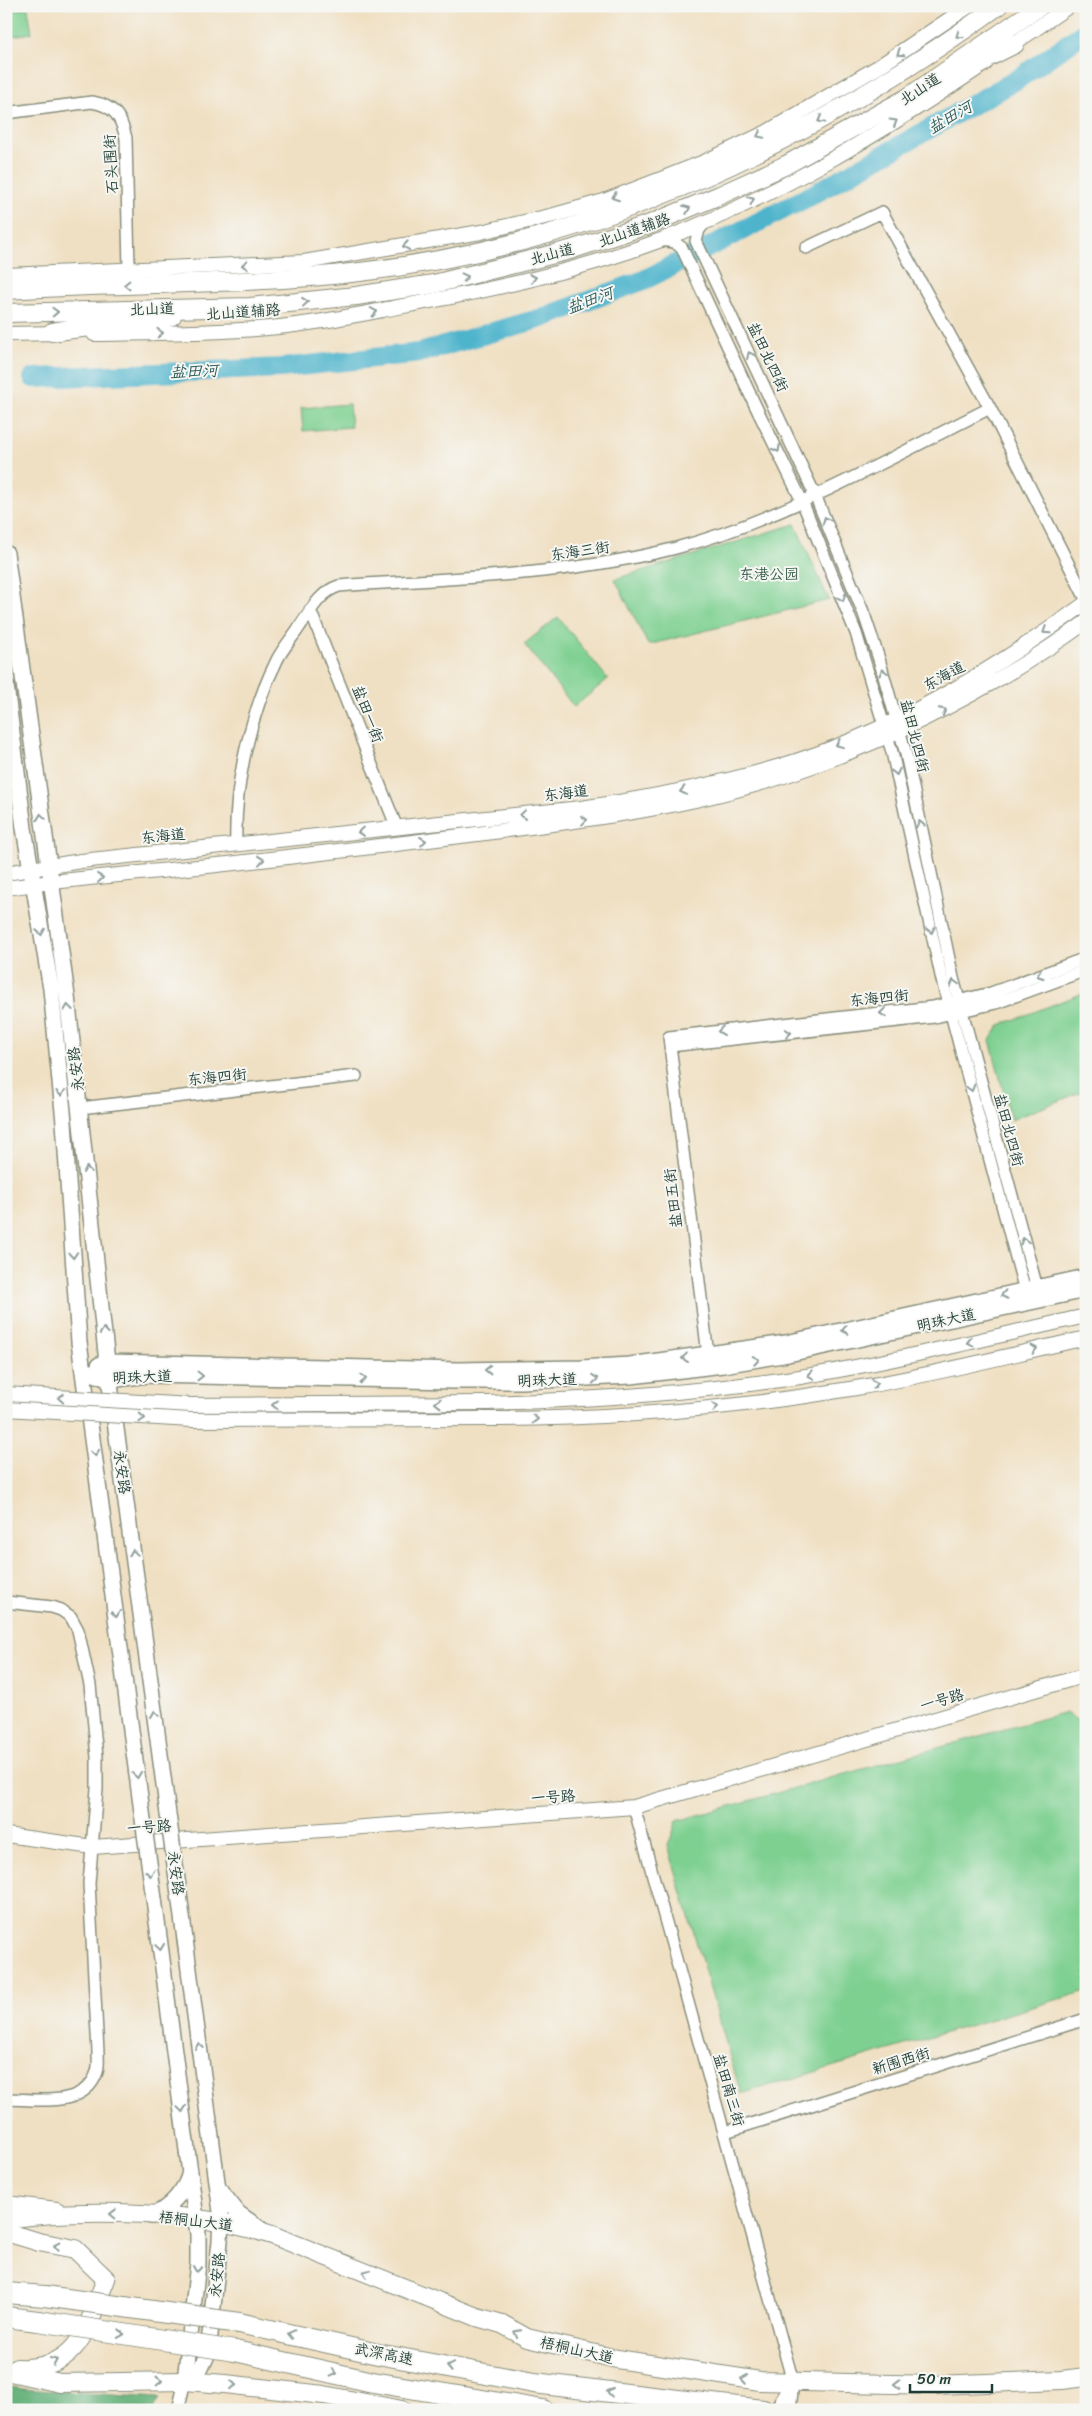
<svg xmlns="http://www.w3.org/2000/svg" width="1092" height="2416" viewBox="0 0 1092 2416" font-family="Sriracha,'LXGW WenKai TC',sans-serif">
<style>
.green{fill:#7ed091;stroke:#4e8662}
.forest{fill:#66b27b;stroke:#427858}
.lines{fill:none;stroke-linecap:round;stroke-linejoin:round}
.river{stroke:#4db4cc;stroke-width:20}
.minor-casing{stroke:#888e7c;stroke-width:14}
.tertiary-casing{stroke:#888e7c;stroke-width:16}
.secondary-casing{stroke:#888e7c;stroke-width:18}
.primary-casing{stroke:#888e7c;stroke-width:20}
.motorway-casing{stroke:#888e7c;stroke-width:22}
.minor{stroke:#fff;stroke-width:11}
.tertiary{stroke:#fff;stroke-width:14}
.secondary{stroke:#fff;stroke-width:15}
.primary{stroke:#fff;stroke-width:18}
.motorway{stroke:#fff;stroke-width:20}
.tertiary-bridge-casing{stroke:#888e7c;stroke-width:16;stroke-linecap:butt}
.secondary-bridge-casing{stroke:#888e7c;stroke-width:18;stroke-linecap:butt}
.motorway-bridge-casing{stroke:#888e7c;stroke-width:22;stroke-linecap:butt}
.tertiary-bridge{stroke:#fff;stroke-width:14}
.secondary-bridge{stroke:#fff;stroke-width:15}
.motorway-bridge{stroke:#fff;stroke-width:20}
.oneway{stroke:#8f9e9a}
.labels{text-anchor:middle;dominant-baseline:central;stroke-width:4;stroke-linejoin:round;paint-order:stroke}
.street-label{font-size:15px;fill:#1f3d34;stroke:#f6f6f2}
.park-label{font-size:15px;fill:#325a47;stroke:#f6f6f2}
.water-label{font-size:16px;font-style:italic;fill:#2a5b5a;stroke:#f6f6f2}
</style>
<rect width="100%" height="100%" fill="#f6f6f2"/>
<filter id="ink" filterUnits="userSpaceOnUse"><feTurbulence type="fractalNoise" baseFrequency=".02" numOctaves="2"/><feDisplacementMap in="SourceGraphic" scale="10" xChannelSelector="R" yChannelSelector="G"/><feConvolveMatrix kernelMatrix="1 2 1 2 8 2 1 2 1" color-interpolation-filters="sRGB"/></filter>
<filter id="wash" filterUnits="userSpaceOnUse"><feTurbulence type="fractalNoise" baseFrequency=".0096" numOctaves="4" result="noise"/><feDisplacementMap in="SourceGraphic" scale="20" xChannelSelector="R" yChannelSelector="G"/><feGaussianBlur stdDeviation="1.12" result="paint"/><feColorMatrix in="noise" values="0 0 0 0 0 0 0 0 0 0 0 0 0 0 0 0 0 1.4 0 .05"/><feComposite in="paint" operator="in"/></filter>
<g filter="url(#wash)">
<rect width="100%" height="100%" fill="#f0e0c3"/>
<path class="green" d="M28,8L32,33L6,37V11Z
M349,404L351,427L303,431L301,408Z
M795,524L829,600L648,645L615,579Z
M558,617L608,679L574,707L524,644Z
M1086,992V1090L1011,1120L990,1040L1000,1025Z
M1066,1712L1086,1727V1991L741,2094L668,1846L677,1821Z"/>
<path class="forest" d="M6,2386L23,2389L160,2398L153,2410H6Z"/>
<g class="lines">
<path class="river" d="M33,378L281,368L419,353L542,318L644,280L812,195L1018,79L1086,31"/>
</g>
</g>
<g filter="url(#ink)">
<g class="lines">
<g class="minor-casing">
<path id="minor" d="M6,113L92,102C115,106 121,117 126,138L129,268
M706,221L699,230L696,241L815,495L864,614L879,659L906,754L953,978L1037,1288
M661,240L674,242L682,248L755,405L802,501L856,633L892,752L942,980L1025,1291
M806,248L882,212L990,408L1086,599
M310,610L397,828
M236,844C234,785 250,714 277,660C283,648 293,637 300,626C311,610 320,592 339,586C451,578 567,576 676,548C784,519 890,458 990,408
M670,1046L935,1017L996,1003L1086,970
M80,1108L356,1076
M708,1355L669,1037L933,1007L991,993L1086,958
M6,1602L52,1607L61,1610L71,1617L78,1630L90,1685L97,1757V1789L89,1883L98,2052C98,2058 99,2066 97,2072C85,2109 36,2099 6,2099
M634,1807L793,2382L790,2410
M725,2132L1086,2019
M178,2410L185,2381
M775,2410L792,2383"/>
</g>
<g class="tertiary-casing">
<path id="tertiary" d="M1006,49L1069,6
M6,275L304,262L481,232L554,215L604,201L661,179L704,162L767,132L878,67L969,6
M6,334L60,333
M94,334C148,333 203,333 256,329C304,326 351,316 398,307C486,291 576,272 661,240C777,197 884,131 986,63
M6,873L81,861L581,808C647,798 712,786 777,767C889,734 992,671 1086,603
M6,888C70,879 134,874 198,867C293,857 389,845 485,833C586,820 687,808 784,776C893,740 993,689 1086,622
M487,1403C591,1400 696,1393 800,1377C896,1361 991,1337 1086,1316
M486,1419C610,1419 734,1409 856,1388C933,1375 1009,1355 1086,1338
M6,1835L93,1847L634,1807L1086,1675
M6,2203L57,2209"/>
</g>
<g class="secondary-casing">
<path id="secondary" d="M6,553L67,996L107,1362L168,1814
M6,686L24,828L51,989L64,1122L79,1342L142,1812
M99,1365L107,1362L458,1370L581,1368L630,1365L786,1343L1086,1277
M84,1370L110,1380L147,1375L456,1381H521L631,1376L723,1365L788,1354L1086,1290
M179,1894L221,2212L220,2241L208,2353L201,2368L185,2381
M154,1899L198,2234V2263L185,2381
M219,2189L238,2213L262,2230
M151,2216C169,2209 187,2190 190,2171"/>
</g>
<g class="primary-casing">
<path id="primary" d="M973,65L1015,44
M6,290C124,282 243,286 360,272C598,244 806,145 998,6
M6,313L250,307L356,296L434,284L570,250L650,224L720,195L786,165L907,98L1040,6
M52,332C92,325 133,326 172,316
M6,2219C82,2208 200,2211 272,2235L477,2317L502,2324L527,2338L617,2359L760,2381L936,2385L1062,2380L1086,2377
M6,2232L39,2242L75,2249L106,2279C87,2326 80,2371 17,2368
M6,2371L60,2383L185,2381L225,2384L324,2395L402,2410"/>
</g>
<g class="motorway-casing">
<path id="motorway" d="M6,2293L45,2296
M6,2317L38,2321
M239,2323L378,2354L534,2383L763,2410
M235,2351L373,2382L543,2410"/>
</g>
<use href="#minor" class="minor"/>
<use href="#tertiary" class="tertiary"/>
<use href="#secondary" class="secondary"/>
<use href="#primary" class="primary"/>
<use href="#motorway" class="motorway"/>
<g class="tertiary-bridge-casing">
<path id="tertiary-bridge" d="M6,1394L191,1405L487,1403
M6,1409L191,1420L486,1419"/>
</g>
<g class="secondary-bridge-casing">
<path id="secondary-bridge" d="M142,1812L154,1899
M168,1814L179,1894"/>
</g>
<g class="motorway-bridge-casing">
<path id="motorway-bridge" d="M45,2296L239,2323
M38,2321L235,2351"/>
</g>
<use href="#tertiary-bridge" class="tertiary-bridge"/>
<use href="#secondary-bridge" class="secondary-bridge"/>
<use href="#motorway-bridge" class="motorway-bridge"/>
</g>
<defs><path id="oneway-chevron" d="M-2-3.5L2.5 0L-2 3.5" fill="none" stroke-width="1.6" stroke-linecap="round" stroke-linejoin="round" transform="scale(1.25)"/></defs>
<g class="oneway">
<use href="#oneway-chevron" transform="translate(959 35) rotate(145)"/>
<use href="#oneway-chevron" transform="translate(900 53) rotate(147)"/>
<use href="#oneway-chevron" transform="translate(821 120) rotate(151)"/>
<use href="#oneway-chevron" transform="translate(894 122) rotate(-31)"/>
<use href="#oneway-chevron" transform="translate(760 135) rotate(154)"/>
<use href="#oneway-chevron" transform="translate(615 197) rotate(159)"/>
<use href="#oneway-chevron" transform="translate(751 200) rotate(-25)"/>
<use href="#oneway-chevron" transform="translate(687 209) rotate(-22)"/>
<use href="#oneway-chevron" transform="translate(406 246) rotate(170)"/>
<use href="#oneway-chevron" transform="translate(245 265) rotate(178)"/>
<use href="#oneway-chevron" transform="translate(465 277) rotate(-13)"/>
<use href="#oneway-chevron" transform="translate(533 278) rotate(-14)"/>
<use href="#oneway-chevron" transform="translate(127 285) rotate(179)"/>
<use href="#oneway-chevron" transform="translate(305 302) rotate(-6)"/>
<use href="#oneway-chevron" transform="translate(55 312) rotate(-2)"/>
<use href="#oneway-chevron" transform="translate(374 312) rotate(-10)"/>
<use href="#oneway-chevron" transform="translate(160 333) rotate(-2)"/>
<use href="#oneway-chevron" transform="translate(750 355) rotate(-115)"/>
<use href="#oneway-chevron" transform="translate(777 449) rotate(63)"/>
<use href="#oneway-chevron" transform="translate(826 520) rotate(-112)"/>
<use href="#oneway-chevron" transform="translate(842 598) rotate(68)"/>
<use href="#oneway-chevron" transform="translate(1046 631) rotate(147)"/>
<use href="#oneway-chevron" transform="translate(883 672) rotate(-106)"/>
<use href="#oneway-chevron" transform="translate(943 711) rotate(-27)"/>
<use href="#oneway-chevron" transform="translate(839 744) rotate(158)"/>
<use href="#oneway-chevron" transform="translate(896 772) rotate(78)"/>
<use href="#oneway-chevron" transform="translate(683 791) rotate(168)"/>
<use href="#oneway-chevron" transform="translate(523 815) rotate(174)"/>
<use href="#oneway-chevron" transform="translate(41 817) rotate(-98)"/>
<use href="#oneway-chevron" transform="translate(584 820) rotate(-7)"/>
<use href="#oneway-chevron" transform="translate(920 824) rotate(-102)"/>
<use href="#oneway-chevron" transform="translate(361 832) rotate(174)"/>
<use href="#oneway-chevron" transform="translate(423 841) rotate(-7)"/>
<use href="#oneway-chevron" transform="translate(261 860) rotate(-6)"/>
<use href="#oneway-chevron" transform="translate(100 878) rotate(-6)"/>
<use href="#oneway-chevron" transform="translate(931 930) rotate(78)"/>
<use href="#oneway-chevron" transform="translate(41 932) rotate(81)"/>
<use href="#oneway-chevron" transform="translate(1040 975) rotate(160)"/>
<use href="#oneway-chevron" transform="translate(954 983) rotate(-105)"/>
<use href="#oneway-chevron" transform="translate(68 1008) rotate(-97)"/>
<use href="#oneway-chevron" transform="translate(883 1013) rotate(174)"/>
<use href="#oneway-chevron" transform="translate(721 1031) rotate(173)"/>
<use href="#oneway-chevron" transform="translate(788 1033) rotate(-6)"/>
<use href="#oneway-chevron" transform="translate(971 1088) rotate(75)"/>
<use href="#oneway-chevron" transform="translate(61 1093) rotate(84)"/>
<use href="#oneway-chevron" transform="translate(87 1170) rotate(-96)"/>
<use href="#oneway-chevron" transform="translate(1024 1241) rotate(-105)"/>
<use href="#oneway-chevron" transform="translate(73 1255) rotate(86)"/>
<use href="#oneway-chevron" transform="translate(1004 1295) rotate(168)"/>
<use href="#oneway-chevron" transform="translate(845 1330) rotate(168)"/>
<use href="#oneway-chevron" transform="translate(104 1331) rotate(-96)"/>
<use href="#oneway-chevron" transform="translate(970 1342) rotate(167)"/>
<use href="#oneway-chevron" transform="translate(1034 1349) rotate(-12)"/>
<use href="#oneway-chevron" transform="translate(685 1358) rotate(173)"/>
<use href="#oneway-chevron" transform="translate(756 1360) rotate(-10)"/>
<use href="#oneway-chevron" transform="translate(488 1370) rotate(180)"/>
<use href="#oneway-chevron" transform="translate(811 1375) rotate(170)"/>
<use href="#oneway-chevron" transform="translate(200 1376) rotate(1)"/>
<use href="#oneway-chevron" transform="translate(363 1379) rotate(1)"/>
<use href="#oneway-chevron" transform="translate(595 1379) rotate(-4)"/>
<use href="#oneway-chevron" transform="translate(875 1384) rotate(-12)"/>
<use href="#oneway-chevron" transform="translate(61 1398) rotate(-176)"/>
<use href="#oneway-chevron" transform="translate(438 1403) rotate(180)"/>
<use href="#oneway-chevron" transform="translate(275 1405) rotate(180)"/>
<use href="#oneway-chevron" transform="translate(715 1407) rotate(-7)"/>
<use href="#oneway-chevron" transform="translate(142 1418) rotate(3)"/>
<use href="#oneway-chevron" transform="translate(535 1419)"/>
<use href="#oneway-chevron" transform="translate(95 1453) rotate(82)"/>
<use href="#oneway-chevron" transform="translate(133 1553) rotate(-98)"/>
<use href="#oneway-chevron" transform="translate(116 1614) rotate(82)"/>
<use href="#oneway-chevron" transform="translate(155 1714) rotate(-98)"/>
<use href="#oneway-chevron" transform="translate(137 1775) rotate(82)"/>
<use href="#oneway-chevron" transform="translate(150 1873) rotate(82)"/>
<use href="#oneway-chevron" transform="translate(160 1947) rotate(82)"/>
<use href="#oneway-chevron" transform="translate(199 2046) rotate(-97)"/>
<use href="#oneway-chevron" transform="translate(182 2109) rotate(82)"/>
<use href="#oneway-chevron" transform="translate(113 2214) rotate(-179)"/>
<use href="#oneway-chevron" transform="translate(57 2246) rotate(-169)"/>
<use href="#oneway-chevron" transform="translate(197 2269) rotate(96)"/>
<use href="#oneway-chevron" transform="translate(366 2273) rotate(-158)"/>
<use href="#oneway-chevron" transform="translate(517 2333) rotate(-152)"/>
<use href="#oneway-chevron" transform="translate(121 2334) rotate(9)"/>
<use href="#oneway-chevron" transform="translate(291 2334) rotate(-167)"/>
<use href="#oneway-chevron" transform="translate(54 2361) rotate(-24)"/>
<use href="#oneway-chevron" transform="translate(450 2367) rotate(-169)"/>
<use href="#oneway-chevron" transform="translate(334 2373) rotate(13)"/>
<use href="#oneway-chevron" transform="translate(744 2379) rotate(-171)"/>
<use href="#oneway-chevron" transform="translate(159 2381) rotate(-1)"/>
<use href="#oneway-chevron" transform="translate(897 2384) rotate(-179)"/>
<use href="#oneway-chevron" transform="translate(233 2385) rotate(6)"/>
<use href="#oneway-chevron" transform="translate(610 2392) rotate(-173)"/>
</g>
</g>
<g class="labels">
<g class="street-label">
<text transform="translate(920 89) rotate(-33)">北山道</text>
<text transform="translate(111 164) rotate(-93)">石头围街</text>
<text transform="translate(634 230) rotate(-19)">北山道辅路</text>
<text transform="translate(552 254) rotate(-15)">北山道</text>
<text transform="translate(152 309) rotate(-2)">北山道</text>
<text transform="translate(243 312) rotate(-4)">北山道辅路</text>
<text transform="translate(768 357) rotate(65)">盐田北四街</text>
<text transform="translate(580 551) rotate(-8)">东海三街</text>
<text transform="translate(944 676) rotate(-29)">东海道</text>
<text transform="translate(368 714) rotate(69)">盐田一街</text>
<text transform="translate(915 736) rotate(76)">盐田北四街</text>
<text transform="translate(566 793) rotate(-7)">东海道</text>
<text transform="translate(163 836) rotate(-6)">东海道</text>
<text transform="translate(879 998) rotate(-6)">东海四街</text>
<text transform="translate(76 1069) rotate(-97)">永安路</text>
<text transform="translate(217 1077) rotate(-6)">东海四街</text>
<text transform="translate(1009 1130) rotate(75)">盐田北四街</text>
<text transform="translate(673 1198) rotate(-97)">盐田五街</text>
<text transform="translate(946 1320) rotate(-12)">明珠大道</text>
<text transform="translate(142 1377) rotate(-2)">明珠大道</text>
<text transform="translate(547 1380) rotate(-2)">明珠大道</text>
<text transform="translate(122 1472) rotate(82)">永安路</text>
<text transform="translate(942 1700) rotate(-16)">一号路</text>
<text transform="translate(553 1797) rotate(-4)">一号路</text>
<text transform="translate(149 1827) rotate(-4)">一号路</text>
<text transform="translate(176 1873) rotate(83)">永安路</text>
<text transform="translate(901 2061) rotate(-17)">新围西街</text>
<text transform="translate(729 2090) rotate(74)">盐田南三街</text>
<text transform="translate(196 2221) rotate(7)">梧桐山大道</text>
<text transform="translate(217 2275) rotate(-84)">永安路</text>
<text transform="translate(577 2350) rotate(13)">梧桐山大道</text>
<text transform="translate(384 2354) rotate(11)">武深高速</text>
</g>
<g class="park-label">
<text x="769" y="574">东港公园</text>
</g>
<g class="water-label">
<text transform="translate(950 117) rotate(-30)">盐田河</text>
<text transform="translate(590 300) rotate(-20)">盐田河</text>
<text transform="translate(194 371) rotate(-2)">盐田河</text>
</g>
</g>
<rect width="1092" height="2416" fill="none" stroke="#f6f6f2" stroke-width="25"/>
<path d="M910 2384v8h82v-8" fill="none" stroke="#1f3d34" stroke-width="2.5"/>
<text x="917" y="2384" font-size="15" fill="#1f3d34" stroke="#f6f6f2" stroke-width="4" paint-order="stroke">50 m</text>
</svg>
